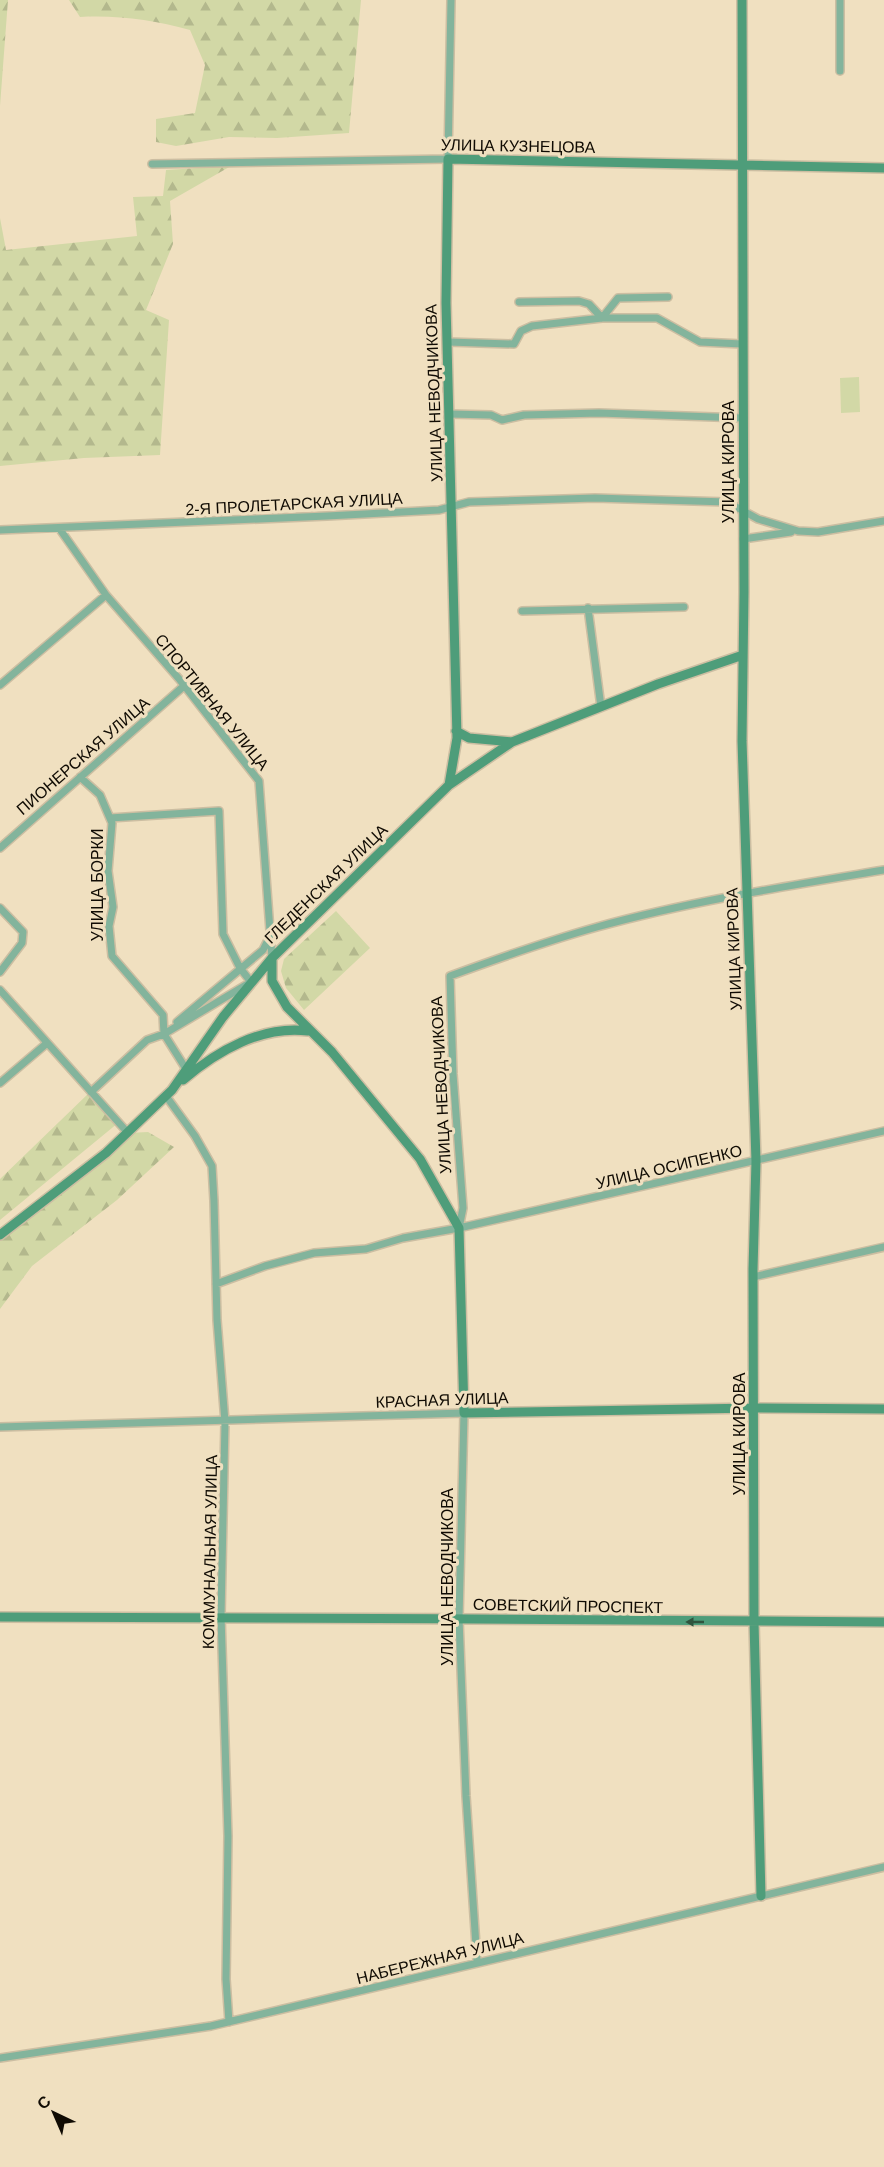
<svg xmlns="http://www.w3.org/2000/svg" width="884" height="2167" viewBox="0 0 884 2167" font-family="Arial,sans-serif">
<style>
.grass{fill:#d2d8a6}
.forest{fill:url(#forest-firs)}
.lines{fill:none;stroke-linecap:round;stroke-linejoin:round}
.street-casing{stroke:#ccbea2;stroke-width:10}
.secondary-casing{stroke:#ccbea2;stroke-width:12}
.street{stroke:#83b49c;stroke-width:7}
.secondary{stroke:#4e9d7a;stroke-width:9}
.oneway{fill:#2f543e}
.labels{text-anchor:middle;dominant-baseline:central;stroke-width:6;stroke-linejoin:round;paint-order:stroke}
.street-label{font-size:16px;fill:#100b03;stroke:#f0e0c0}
</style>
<defs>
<pattern id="forest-firs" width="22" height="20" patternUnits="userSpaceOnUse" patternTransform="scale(1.5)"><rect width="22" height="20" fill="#d2d8a6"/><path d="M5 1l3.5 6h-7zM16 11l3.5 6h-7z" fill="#b3b88d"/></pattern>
</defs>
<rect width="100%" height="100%" fill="#f0e0c0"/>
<path class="grass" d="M859,377L860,412L841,413L840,378Z"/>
<path class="forest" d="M0,0H8L0,106Z
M69,0H361L349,133L277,138L229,137L176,146L156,142V119L195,113L205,65L190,30C154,20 118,15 80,17Z
M231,166L170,201L173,244L146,310L169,320L160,455L84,458L0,466V218L6,250L137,236L133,197L163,196L166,170Z
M336,911L370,948L304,1010L286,988L281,971L284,959Z
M90,1092L118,1123L0,1220V1179Z
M148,1132L174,1147L117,1200L32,1266L0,1309V1235L128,1133Z"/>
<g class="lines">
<g class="street-casing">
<path id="street" d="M840,71V0
M152,164L448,159L451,0
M519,302L579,301L589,304L602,318L618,298L668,297
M448,342L514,344L521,331L532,326L602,318H657L700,342L742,344
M449,414L491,415L502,420L524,415L599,413L743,418
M59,528L106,595L180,680L259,781L272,958
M0,530L327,516L439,510L469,502L595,498L727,502L758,519L798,531L818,532L884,521
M743,539L791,532
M588,608L601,707
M522,611L684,607
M0,685L106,595
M80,777L100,795L112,823L108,871L113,907L109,926L112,956L163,1015L164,1034L186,1069
M0,848L185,685
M0,908L23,932L22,943L0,972
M0,990L128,1133
M177,1022L263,950L271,934
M0,1083L46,1044
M91,1092L147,1040L164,1034L251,982L240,968L223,934L219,811L110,818
M166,1096L195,1136L212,1166L214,1201L217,1320L225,1422L221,1616L228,1836L226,1979L229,2022
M459,1228L463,1208L453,1074L450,976C499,958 547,941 597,927C691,901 788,886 884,870
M753,1277L884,1247
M216,1284L265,1266L314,1253L366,1249L403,1238L459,1228L884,1131
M0,1427L464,1413L459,1619L466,1796L477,1961
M0,2058L211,2026L884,1867"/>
</g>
<g class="secondary-casing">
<path id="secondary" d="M742,0L744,592L742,741L756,1161L753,1269L754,1622L761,1896
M456,731L469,738L512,742
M449,785L457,738L446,303L448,159L884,168
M272,958V981L287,1007L332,1052L420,1159L459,1228L464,1413L755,1408L884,1409
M183,1080C217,1051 262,1025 308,1031
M0,1235L106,1153L172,1090L223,1017L272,958L449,785L512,742L658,684L743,655
M0,1617C295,1616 589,1621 884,1622"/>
</g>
<use href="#street" class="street"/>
<use href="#secondary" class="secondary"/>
</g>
<defs><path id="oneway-solid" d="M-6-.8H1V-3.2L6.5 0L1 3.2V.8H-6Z" transform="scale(1.5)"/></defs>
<use class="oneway" href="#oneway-solid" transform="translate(695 1622) rotate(180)"/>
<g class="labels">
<g class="street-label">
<text transform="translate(518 146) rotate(1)">УЛИЦА КУЗНЕЦОВА</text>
<text transform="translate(434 393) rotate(-92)">УЛИЦА НЕВОДЧИКОВА</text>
<text transform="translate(728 462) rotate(-90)">УЛИЦА КИРОВА</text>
<text transform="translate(294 504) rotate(-3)">2-Я ПРОЛЕТАРСКАЯ УЛИЦА</text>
<text transform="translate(212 702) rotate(51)">СПОРТИВНАЯ УЛИЦА</text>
<text transform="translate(83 756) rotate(-41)">ПИОНЕРСКАЯ УЛИЦА</text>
<text transform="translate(326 884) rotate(-44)">ГЛЕДЕНСКАЯ УЛИЦА</text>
<text transform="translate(97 885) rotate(-90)">УЛИЦА БОРКИ</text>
<text transform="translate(734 949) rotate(-92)">УЛИЦА КИРОВА</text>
<text transform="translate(441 1085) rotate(-93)">УЛИЦА НЕВОДЧИКОВА</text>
<text transform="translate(669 1167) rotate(-13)">УЛИЦА ОСИПЕНКО</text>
<text transform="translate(442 1400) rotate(-2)">КРАСНАЯ УЛИЦА</text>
<text transform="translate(739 1434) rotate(-90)">УЛИЦА КИРОВА</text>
<text transform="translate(210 1552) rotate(-89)">КОММУНАЛЬНАЯ УЛИЦА</text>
<text transform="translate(447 1577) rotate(-90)">УЛИЦА НЕВОДЧИКОВА</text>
<text transform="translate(568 1606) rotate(1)">СОВЕТСКИЙ ПРОСПЕКТ</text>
<text transform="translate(440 1958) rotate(-14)">НАБЕРЕЖНАЯ УЛИЦА</text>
</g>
</g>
<g transform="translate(54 2113) rotate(316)" stroke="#f0e0c0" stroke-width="4.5" paint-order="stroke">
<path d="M0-4.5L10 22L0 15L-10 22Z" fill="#100b03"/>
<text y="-9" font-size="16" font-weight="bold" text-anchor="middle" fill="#100b03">С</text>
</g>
</svg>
